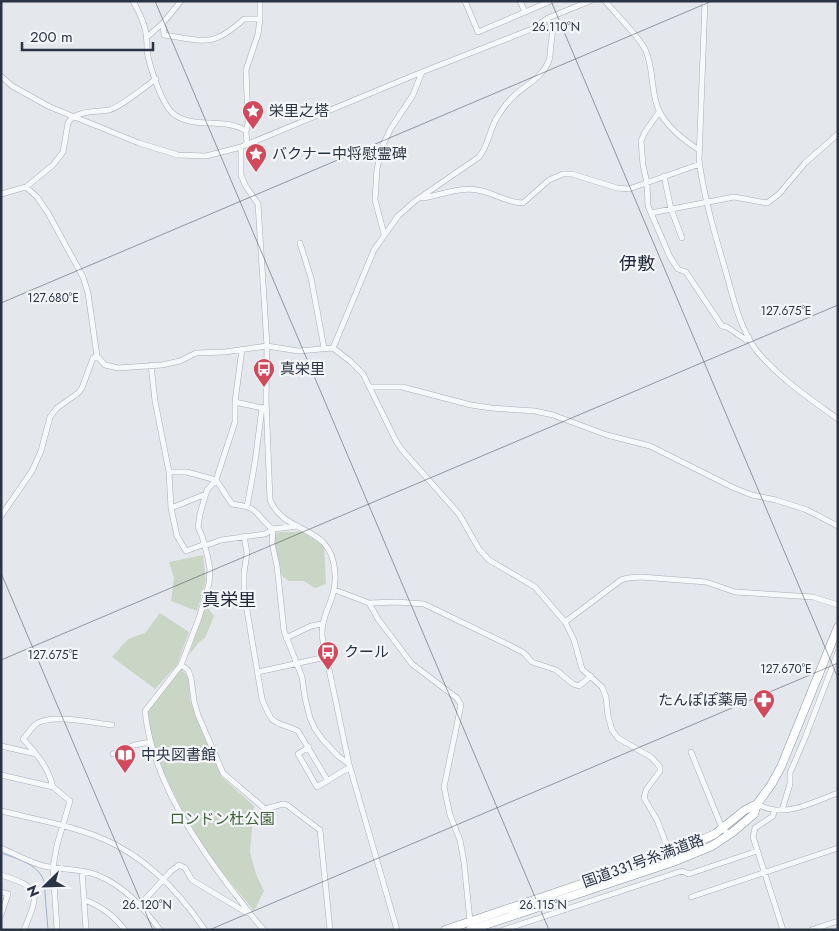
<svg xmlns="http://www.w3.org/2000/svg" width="839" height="931" viewBox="0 0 839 931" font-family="Jost,'Noto Sans JP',sans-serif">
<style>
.green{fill:#c9d6c5}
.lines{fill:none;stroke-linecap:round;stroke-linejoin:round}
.stream{stroke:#9fb4cc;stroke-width:1}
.minor-casing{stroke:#a9aeb7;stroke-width:6}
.highway-casing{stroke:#8b94a3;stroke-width:9}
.minor{stroke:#f7f8fa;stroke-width:5}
.highway{stroke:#fff;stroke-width:8}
.ticks{fill:none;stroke:#2b3445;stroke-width:1;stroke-opacity:0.45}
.labels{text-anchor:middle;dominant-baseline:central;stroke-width:4.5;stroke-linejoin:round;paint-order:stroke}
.poi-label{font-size:15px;fill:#2b3445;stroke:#f4f6f9;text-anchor:start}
.park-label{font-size:15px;fill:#3f6138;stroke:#f4f6f9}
.street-label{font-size:15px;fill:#2b3445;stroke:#f4f6f9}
.quarter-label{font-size:18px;fill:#1d2536;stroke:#f4f6f9}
.ticks-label{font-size:12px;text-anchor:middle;fill:#2b3445;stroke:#f4f6f9;stroke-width:4.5;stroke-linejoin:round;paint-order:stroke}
</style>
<rect width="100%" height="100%" fill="#e4e7ec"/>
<path class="green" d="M299,531L304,532L324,546L326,584L315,588L304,581H289L282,576L275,553L274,535C280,529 291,534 299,531Z
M203,555L206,581L197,611L171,601L174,578L169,562Z
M205,604L214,616L205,638L200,641L189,655Z
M160,613L189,632L177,665L155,689L112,657L128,639L145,633Z
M181,669L189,678L190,700L221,776L254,806L250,852L256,874L264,891L254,911L209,856L188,822L158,761L154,748L147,711Z"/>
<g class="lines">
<path class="stream" d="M1,853C17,859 37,863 44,881L48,930"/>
<g class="minor-casing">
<path id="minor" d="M133,1C138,11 143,19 145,29C148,38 146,48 148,56C151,70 163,108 175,115C195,129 224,117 246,131
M465,1L478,32L551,1
M520,1L525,12
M605,1C616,14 638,36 645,49C653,65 651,85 656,102C661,123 682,139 699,150
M705,1L699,160C704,198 715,235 726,272C733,298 740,328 756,350C779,378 809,398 838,419
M163,23L164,35C205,41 212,48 244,19H260
M146,38L163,23L181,1
M1,76L12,86L50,107L139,143L178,155L206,156L241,147L422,72L532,29L548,18L590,1
M659,112L645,132L641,141L643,165L647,183L648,206L670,257L678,269L686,272L722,326L727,327L746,340L749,337
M247,145L246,131L248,123L246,70L258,34L260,19V1
M241,147V175L245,185L258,204L267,346L266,399L270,500C286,537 332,522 335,573C337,600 321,612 322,636L349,764L397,930
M664,176L671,209L682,238
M26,187L37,197L48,213L83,277L88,293L97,356L105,365L118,368L162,365L180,361L196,353L225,352L267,346L298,351L333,348L350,361L363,374L396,441L402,450L459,514L479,549L489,560L535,587L565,622L574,640L582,669L602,687L606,697L608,716L612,730L618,738L651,757L660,767V771L646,790L644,798L657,820L671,856
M1,194L26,187L53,165L63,152L68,123C75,110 97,112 109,110C123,106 143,88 156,79
M423,198C440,195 460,187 477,190C493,192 506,203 523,203L549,180L563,174H572L617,188L629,189L700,164
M651,213L734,197L767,203L779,194L805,163L838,134
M384,234L375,200L377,169L382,147L391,128L413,95L422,72
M300,243L311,278L324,348
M333,348L374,250L398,216L415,201L479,157C490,143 489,129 498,116C503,108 508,101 515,95C526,85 542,77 548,63C551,57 550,50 551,44C553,34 553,28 548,18
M242,349L235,402V422L216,480L207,490L200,514L198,527L202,536L207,554L210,569L209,584L199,618L181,665L145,711C152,778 195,842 235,894C245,906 253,919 264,930
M151,365L155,401L169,472L171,508L177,536L186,551L205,544
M370,387H402L471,405L491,408L535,411L553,415L607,435L650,446L734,488L752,495L776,500L807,510L838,526
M235,402L262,408
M169,472H187L216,480L232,504C239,505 247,506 252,509C261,515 264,524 273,529
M247,507L255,462L262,408L266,406
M171,508L206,494
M1,516L32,471L41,451L50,417L57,408L78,393L82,388L93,358L97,356
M273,529L272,543L277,566L284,631L302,677L305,698L310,718L315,729L323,740L338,756L349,764
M244,536L247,553L244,573V593L262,699C274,729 273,719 298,731L328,781
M205,546L221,540L265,534L273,529L298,526
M335,590L369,603L396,602L424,604L511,646L524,653L532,662L556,670L573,684L579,686L591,676
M369,603L378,619L412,664L457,698L461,705L444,787L450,815L460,840L464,862L470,921
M565,622L621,580L628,578L641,577L706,582L735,592L813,597L838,605
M286,638L311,626L322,624
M181,665L188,670L191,678L194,701L198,715L223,773L265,809L283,804L287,805L320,830L330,930
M258,672L326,657
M1,746L36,754
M309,747L298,754L317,787L350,767
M691,752L720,823L728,835
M113,754L134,745L151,742
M1,775L53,787L70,801L57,845L53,867L57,930
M53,787C48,767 37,754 23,739C27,735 31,728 36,724C50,713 94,723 112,725
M757,804C784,819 810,803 838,793
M782,810L790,784V773L805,738L838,652
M1,811C34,819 69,825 101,838C145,856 178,890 205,930
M774,811L773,816L755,828L753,837L783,930
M1,848C15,854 29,862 44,866C61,870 80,868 97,875C124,886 143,907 160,930
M82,871L86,930
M1,875C42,888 39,893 24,930
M1,892L8,894L1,915
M691,897L838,848
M85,900C102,907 113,915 125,930
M140,905L171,871L179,865L185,868L192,880L247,913L250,912
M503,930L682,871L689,874L757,851
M811,930L838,921"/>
</g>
<g class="highway-casing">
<path id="highway" d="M445,930L670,854L715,834L745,810L757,804
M470,930L673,862L712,846L733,832L754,814L757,804L771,785L781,767L838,627"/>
</g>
<use href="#minor" class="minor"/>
<use href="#highway" class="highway"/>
</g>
<path class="ticks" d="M155,1L549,930M551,1L838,678M1,303L712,1M1,573L153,930M1,660L838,305M209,930L838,663"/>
<defs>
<g id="sight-pin" transform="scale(1.125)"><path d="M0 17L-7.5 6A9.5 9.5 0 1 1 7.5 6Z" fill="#d1495b" stroke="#f4f6f9"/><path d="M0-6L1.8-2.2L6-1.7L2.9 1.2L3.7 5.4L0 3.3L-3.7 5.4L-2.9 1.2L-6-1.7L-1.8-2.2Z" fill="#fff"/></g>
<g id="bus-pin" transform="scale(1.125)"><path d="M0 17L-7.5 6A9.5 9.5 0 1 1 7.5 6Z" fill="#d1495b" stroke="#f4f6f9"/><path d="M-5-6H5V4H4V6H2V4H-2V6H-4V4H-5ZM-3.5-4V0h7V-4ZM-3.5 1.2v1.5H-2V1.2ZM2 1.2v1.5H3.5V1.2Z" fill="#fff"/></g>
<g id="pharmacy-pin" transform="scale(1.125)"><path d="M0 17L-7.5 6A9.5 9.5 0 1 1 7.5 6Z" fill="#d1495b" stroke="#f4f6f9"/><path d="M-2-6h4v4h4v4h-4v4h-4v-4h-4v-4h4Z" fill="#fff"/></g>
<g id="library-pin" transform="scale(1.125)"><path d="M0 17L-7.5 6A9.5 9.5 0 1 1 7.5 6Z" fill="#d1495b" stroke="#f4f6f9"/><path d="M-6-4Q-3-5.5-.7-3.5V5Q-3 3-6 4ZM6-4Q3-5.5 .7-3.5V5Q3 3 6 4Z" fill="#fff"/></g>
</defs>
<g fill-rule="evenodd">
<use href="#sight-pin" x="253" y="111"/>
<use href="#sight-pin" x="256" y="154"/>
<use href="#bus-pin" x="264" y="369"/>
<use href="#bus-pin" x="328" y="652"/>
<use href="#pharmacy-pin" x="764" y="700"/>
<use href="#library-pin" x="125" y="755"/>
</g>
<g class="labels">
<g class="poi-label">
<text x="269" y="111">栄里之塔</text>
<text x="272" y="154">バクナー中将慰霊碑</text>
<text x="280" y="369">真栄里</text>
<text x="344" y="652">クール</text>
<text x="748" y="700" text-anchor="end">たんぽぽ薬局</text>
<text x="141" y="755">中央図書館</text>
</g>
<g class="park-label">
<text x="222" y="819">ロンドン杜公園</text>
</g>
<g class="street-label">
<text transform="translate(643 861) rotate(-20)">国道331号糸満道路</text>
</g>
<g class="quarter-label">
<text x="637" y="264">伊敷</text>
<text x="229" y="600">真栄里</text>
</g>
</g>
<g class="ticks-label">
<text x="556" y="31">26.110°N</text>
<text x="53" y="302">127.680°E</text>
<text x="786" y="315">127.675°E</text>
<text x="53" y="659">127.675°E</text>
<text x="786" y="673">127.670°E</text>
<text x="147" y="909">26.120°N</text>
<text x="543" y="909">26.115°N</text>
</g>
<rect width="839" height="931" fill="none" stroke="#2b3445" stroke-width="5"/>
<g transform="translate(45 886) rotate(247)" stroke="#f4f6f9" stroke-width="4" paint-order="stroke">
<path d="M0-4L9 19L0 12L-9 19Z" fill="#2b3445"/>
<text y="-8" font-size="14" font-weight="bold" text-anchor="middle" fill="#2b3445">N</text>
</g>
<path d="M22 42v8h131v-8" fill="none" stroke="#2b3445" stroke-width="2.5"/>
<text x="30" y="42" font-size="15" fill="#2b3445" stroke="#f4f6f9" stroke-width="4" paint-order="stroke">200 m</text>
</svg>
